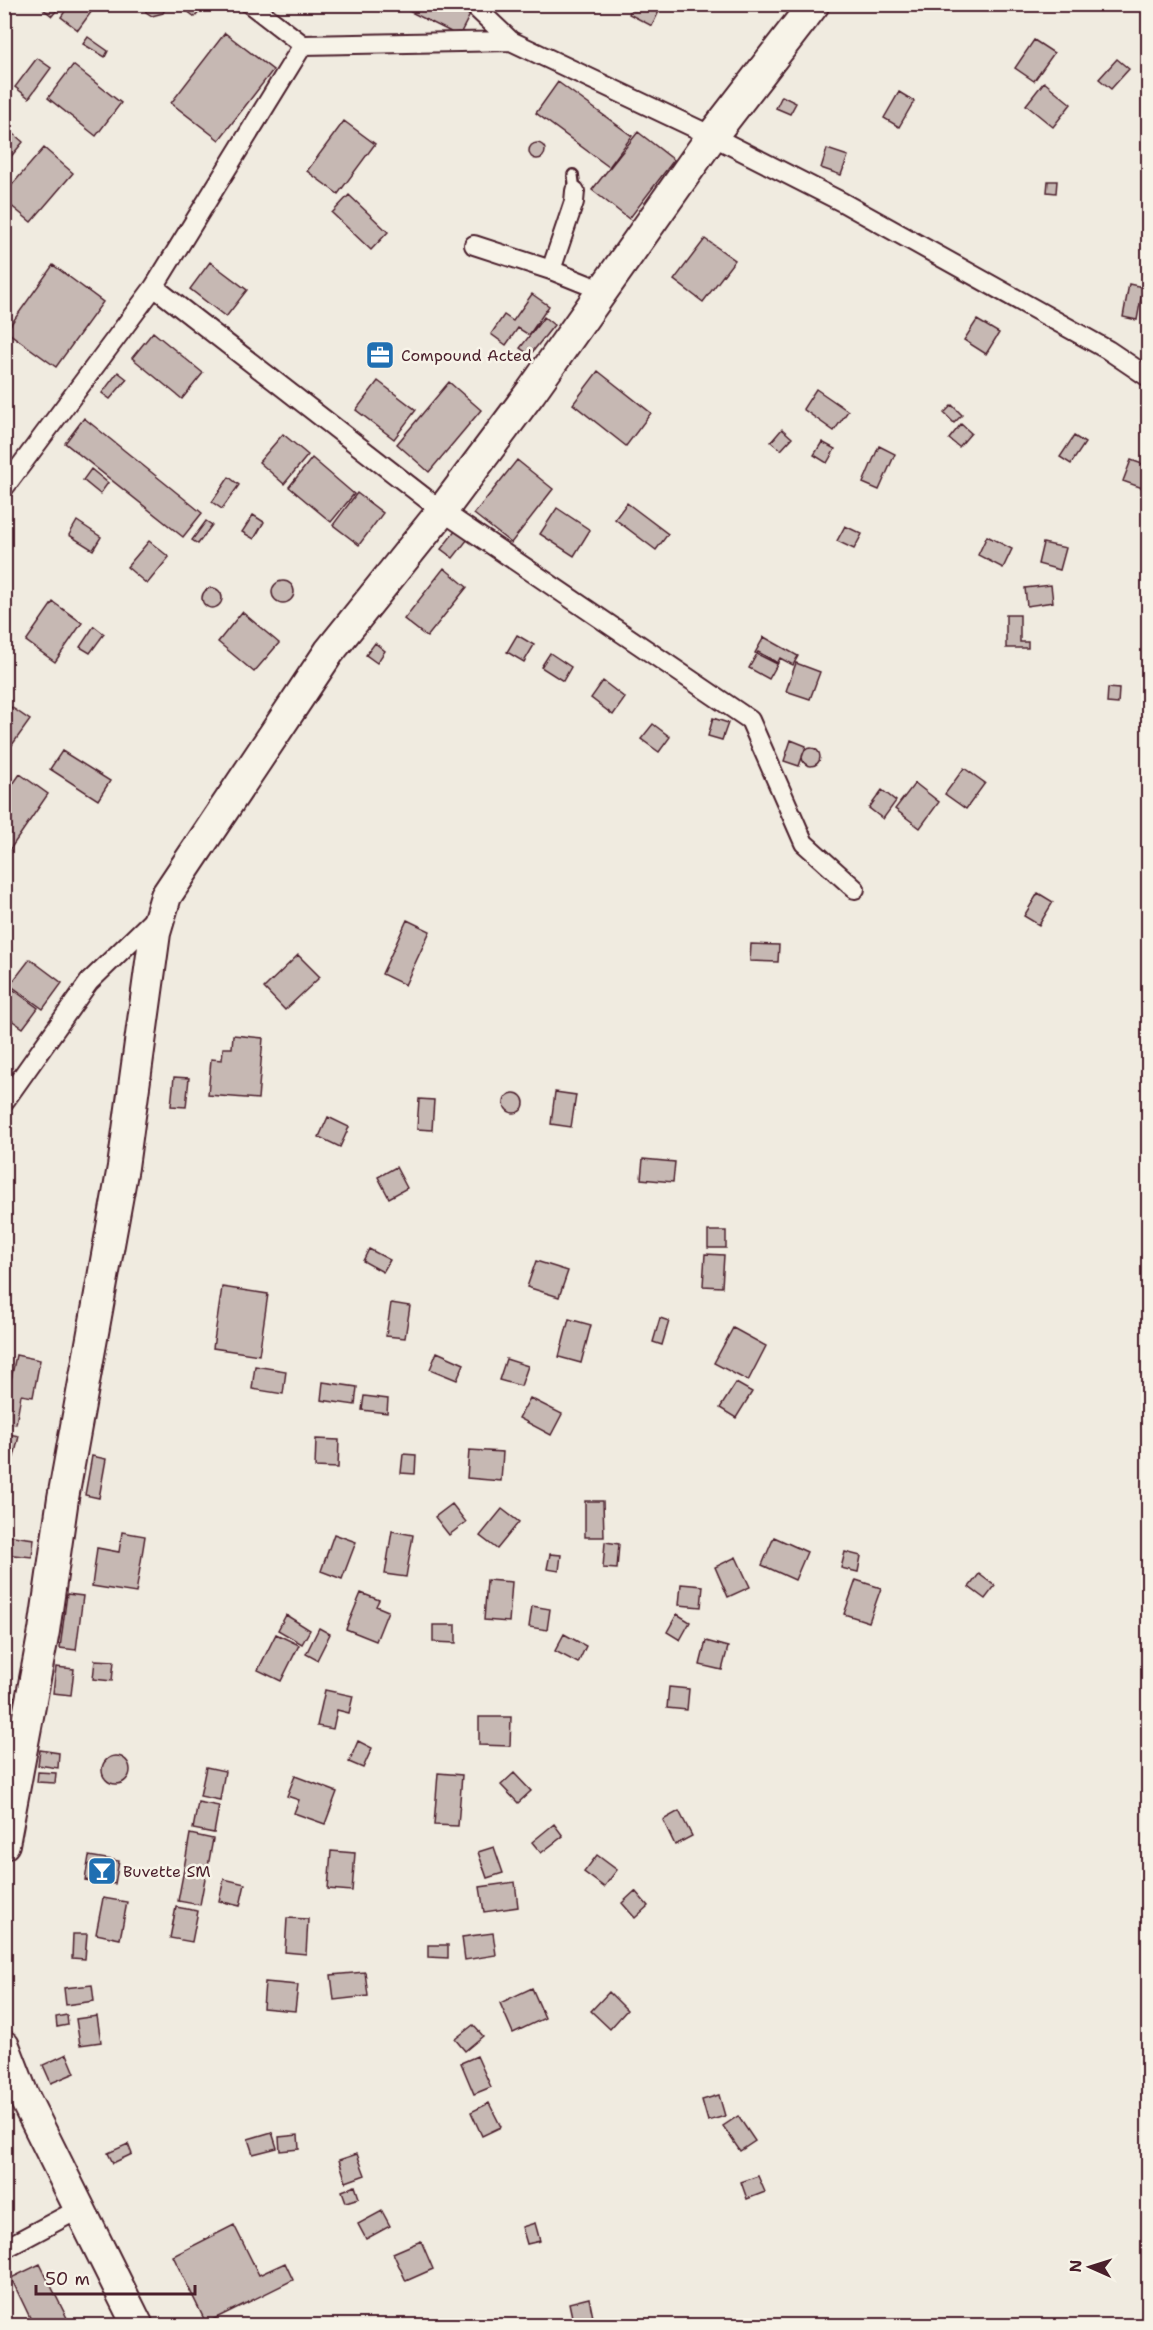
<svg xmlns="http://www.w3.org/2000/svg" width="1153" height="2330" viewBox="0 0 1153 2330" font-family="'Shantell Sans',sans-serif">
<style>
.building{fill:#c6b8b3;stroke:#4a1f2b;stroke-width:1.5}
.lines{fill:none;stroke-linecap:round;stroke-linejoin:round}
.service-casing{stroke:#4a1f2b;stroke-width:14}
.minor-casing{stroke:#4a1f2b;stroke-width:22}
.primary-casing{stroke:#4a1f2b;stroke-width:34}
.service{stroke:#f7f3e8;stroke-width:9}
.minor{stroke:#f7f3e8;stroke-width:18}
.primary{stroke:#f7f3e8;stroke-width:30}
.labels{text-anchor:middle;dominant-baseline:central;stroke-width:5;stroke-linejoin:round;paint-order:stroke}
.poi-label{font-size:16px;fill:#4a1f2b;stroke:#f7f3e8;text-anchor:start}
</style>
<rect width="100%" height="100%" fill="#f0ebe0"/>
<filter id="ink" filterUnits="userSpaceOnUse"><feTurbulence type="fractalNoise" baseFrequency=".0167" numOctaves="2"/><feDisplacementMap in="SourceGraphic" scale="12" xChannelSelector="R" yChannelSelector="G"/><feConvolveMatrix kernelMatrix="1 2 1 2 8 2 1 2 1" color-interpolation-filters="sRGB"/></filter>
<g filter="url(#ink)">
<path class="building" d="M45,4H62L52,16L42,8Z
M70,4H97L78,30L61,17Z
M144,4H166V7L163,13L152,16L146,12Z
M178,4H204L205,5L195,17Z
M463,4L473,9L459,36L397,5Z
M634,4H656L661,7L652,26L629,14Z
M225,33L273,70L219,140L171,103Z
M88,37L108,51L105,57L83,44Z
M1034,40L1054,53L1034,81L1015,68Z
M37,58L51,68L29,98L15,87Z
M1117,59L1129,69L1111,89L1099,79Z
M73,65L121,103L96,136L48,98Z
M558,82L632,136L609,167L536,113Z
M1044,82L1071,104L1053,127L1026,105Z
M899,92L914,101L899,127L884,118Z
M782,96L796,103L790,114L776,108Z
M344,121L375,144L338,194L307,171Z
M6,127L23,142L4,165V129Z
M638,132L674,160L629,219L592,190Z
M529 151a8 8 0 1 1 16 0a8 8 0 1 1-16 0Z
M44,148L73,173L31,222L4,200V194Z
M827,149L848,156L841,175L821,168Z
M1048,181H1057L1056,193L1047,192Z
M349,195L388,232L371,250L332,213Z
M705,239L735,260L703,302L674,280Z
M210,262L247,290L226,317L190,289Z
M53,265L103,302L56,367L6,331Z
M1129,284L1143,287L1137,320L1123,317Z
M532,294L549,306L529,335L518,328L506,345L491,334L504,315L513,321Z
M544,317L554,325L530,355L520,348Z
M977,320L999,333L986,354L964,340Z
M153,332L203,373L182,399L132,358Z
M598,371L651,413L626,446L573,404Z
M118,372L127,379L110,399L102,393Z
M378,381L416,410L394,439L356,410Z
M449,382L481,410L429,472L397,444Z
M816,389L848,411L834,431L803,409Z
M952,405L962,415L954,423L944,413Z
M84,418L202,513L183,537L65,443Z
M961,424L971,433L959,447L949,439Z
M782,429L792,438L781,450L771,442Z
M283,434L308,455L284,484L259,462Z
M1074,436L1085,443L1071,464L1060,457Z
M822,442L835,449L827,463L814,455Z
M879,446L895,454L879,490L863,483Z
M312,458L354,494L331,522L289,487Z
M517,460L553,489L511,543L474,514Z
M1131,460L1148,466V490L1123,481Z
M91,469L108,483L100,494L83,480Z
M229,477L239,485L222,509L212,502Z
M357,493L383,513L359,545L333,525Z
M627,503L668,534L656,550L615,519Z
M557,508L590,530L574,556L540,534Z
M253,515L264,522L254,539L242,532Z
M77,521L101,537L93,550L69,535Z
M206,521L212,525L198,544L192,540Z
M845,526L862,534L854,549L837,541Z
M456,530L468,539L453,558L441,549Z
M987,536L1012,549L1003,568L978,555Z
M149,541L169,557L147,584L127,567Z
M1043,543L1066,548L1060,570L1038,564Z
M444,568L467,587L427,637L404,619Z
M272 592a11 11 0 1 1 22 0a11 11 0 1 1-22 0Z
M1051,585L1053,602L1027,606L1025,588Z
M202 598a10 10 0 1 1 20 0a10 10 0 1 1-20 0Z
M53,602L82,623L55,662L26,641Z
M242,612L279,643L254,672L218,642Z
M1006,615H1020V642H1028V648H1006Z
M94,626L104,634L90,653L80,647Z
M517,635L534,645L524,662L507,652Z
M764,637L798,656L793,665L780,658L777,664L755,653Z
M375,643L385,651L377,663L366,655Z
M758,652L778,663L769,679L749,668Z
M550,653L571,667L563,681L541,667Z
M796,663L820,672L810,699L786,691Z
M603,681L625,698L613,715L591,698Z
M1108,688L1119,689L1118,704L1107,703Z
M11,707L30,720L7,752L4,750V716Z
M713,718L728,723L722,740L708,736Z
M653,724L670,737L659,752L641,739Z
M791,740L806,746L799,766L784,761Z
M802 757a9 9 0 1 1 18 0a9 9 0 1 1-18 0Z
M62,751L110,781L98,800L50,769Z
M964,768L985,783L966,809L945,794Z
M20,774L48,794L4,858V797Z
M915,783L939,802L920,828L895,809Z
M882,790L896,801L883,819L869,808Z
M1038,893L1053,902L1039,925L1024,916Z
M407,920L430,931L405,985L382,974Z
M751,944L779,945L778,962L750,961Z
M298,955L320,977L285,1010L264,988Z
M30,959L62,983L43,1009L10,985Z
M11,988L38,1008L23,1028L4,1015V997Z
M233,1035L263,1038L258,1099L208,1095L211,1059L222,1060L223,1048H232Z
M174,1077L189,1078L186,1107L171,1106Z
M555,1092L576,1095L571,1127L551,1124Z
M504 1103a10 10 0 1 1 20 0a10 10 0 1 1-20 0Z
M419,1099L434,1100L432,1130L417,1129Z
M328,1117L349,1127L340,1147L319,1137Z
M643,1159L675,1162L673,1182L641,1179Z
M396,1167L407,1188L389,1198L378,1177Z
M708,1231H726V1248H708Z
M369,1249L390,1260L383,1272L363,1261Z
M705,1254L724,1255L722,1287L703,1286Z
M536,1261L568,1271L559,1297L527,1287Z
M222,1287L268,1294L259,1355L213,1348Z
M391,1303L410,1306L405,1338L386,1336Z
M660,1318L669,1321L662,1345L653,1342Z
M569,1319L591,1325L581,1363L559,1357Z
M733,1328L766,1346L748,1381L714,1363Z
M437,1352L464,1364L457,1380L430,1369Z
M16,1355L40,1360L33,1397L21,1395L16,1424L4,1422V1414Z
M506,1359L528,1366L521,1386L499,1380Z
M255,1366L286,1371L283,1394L252,1389Z
M323,1382L357,1387L355,1405L321,1400Z
M736,1383L752,1392L736,1418L720,1408Z
M364,1396L388,1399L387,1413L362,1410Z
M530,1398L562,1414L551,1435L519,1418Z
M4,1433L19,1436L14,1457L4,1455Z
M316,1439L339,1440L338,1468L315,1467Z
M469,1450L503,1452L501,1481L467,1478Z
M403,1454L416,1455L415,1474L401,1473Z
M92,1456L106,1459L99,1498L85,1495Z
M585,1501H603L604,1537H585Z
M452,1504L466,1522L449,1535L435,1517Z
M502,1509L519,1522L497,1549L480,1536Z
M392,1531L413,1535L406,1577L385,1574Z
M122,1532L145,1536L136,1593L92,1586L97,1548L119,1552Z
M334,1534L356,1542L342,1579L321,1571Z
M5,1535L34,1539L32,1557L4,1554Z
M774,1537L807,1552L795,1580L762,1565Z
M605,1542L619,1544L617,1569L603,1568Z
M845,1552L861,1556L858,1572L841,1568Z
M550,1554L561,1555L559,1571L547,1569Z
M736,1557L750,1587L728,1597L715,1567Z
M979,1574L995,1586L985,1599L969,1587Z
M487,1580L512,1582L509,1622L484,1620Z
M856,1580L881,1588L869,1622L844,1614Z
M681,1584L703,1586L701,1607L679,1605Z
M361,1593L379,1600L376,1606L388,1611L376,1641L346,1629Z
M67,1594L83,1596L76,1650L60,1648Z
M532,1606L550,1609L547,1630L529,1627Z
M677,1614L690,1622L680,1640L667,1632Z
M286,1615L310,1630L302,1644L278,1630Z
M433,1625H456V1643L433,1642Z
M319,1628L330,1634L317,1660L306,1654Z
M276,1634L299,1645L281,1681L258,1670Z
M564,1634L586,1646L578,1663L555,1651Z
M706,1641L728,1647L722,1670L700,1665Z
M95,1660L114,1661L112,1681L93,1679Z
M56,1667L74,1669L71,1695L53,1693Z
M669,1687L689,1689L687,1710L667,1708Z
M325,1690L353,1696L349,1713L337,1710L333,1729L317,1726Z
M479,1717H511L510,1746L479,1745Z
M358,1741L372,1748L363,1768L349,1762Z
M40,1750L59,1753L58,1768L38,1765Z
M102 1770a14 14 0 1 1 28 0a14 14 0 1 1-28 0Z
M206,1767L225,1771L220,1800L200,1796Z
M38,1772L56,1773L55,1783L37,1782Z
M438,1773L462,1775L458,1826L434,1825Z
M514,1773L531,1791L518,1803L501,1785Z
M295,1776L337,1792L325,1824L294,1813L299,1800L287,1796Z
M198,1802L219,1806L214,1833L193,1829Z
M679,1811L692,1836L675,1845L663,1820Z
M554,1824L563,1836L541,1853L532,1842Z
M190,1834L213,1839L207,1872L184,1868Z
M494,1847L503,1873L487,1878L478,1852Z
M331,1851L355,1853L352,1891L328,1889Z
M597,1855L617,1870L604,1887L584,1872Z
M89,1856L119,1861L115,1884L85,1880Z
M184,1869L206,1873L200,1905L178,1901Z
M224,1879L245,1884L240,1906L219,1901Z
M515,1882L518,1907L484,1912L480,1887Z
M635,1891L648,1906L635,1918L622,1903Z
M103,1898L127,1902L120,1939L96,1934Z
M176,1907L198,1911L192,1942L170,1938Z
M287,1918L308,1919L306,1954L285,1952Z
M493,1933L496,1955L465,1960L462,1937Z
M73,1934H87L85,1959L72,1958Z
M428,1945H448V1958L428,1957Z
M365,1972L368,1996L334,2000L331,1975Z
M265,1982L298,1985L295,2011L263,2008Z
M92,1985L94,2001L66,2005L64,1988Z
M532,1988L545,2018L513,2033L500,2003Z
M609,1992L627,2010L610,2029L591,2011Z
M67,2015L68,2025L57,2027L56,2017Z
M97,2016L101,2042L80,2045L76,2019Z
M473,2025L483,2036L465,2051L455,2039Z
M67,2054L75,2073L51,2083L43,2065Z
M477,2056L491,2087L474,2094L461,2063Z
M719,2095L725,2116L708,2121L702,2100Z
M489,2103L501,2127L482,2136L471,2112Z
M738,2116L755,2141L740,2151L723,2126Z
M272,2132L277,2148L253,2154L248,2139Z
M298,2135L299,2149L280,2151L279,2137Z
M128,2144L132,2154L113,2163L108,2153Z
M357,2154L365,2175L346,2182L339,2160Z
M758,2176L765,2192L747,2199L741,2182Z
M355,2186L359,2198L346,2202L342,2191Z
M382,2211L390,2226L366,2239L358,2224Z
M535,2223L540,2241L527,2244L522,2227Z
M234,2225L259,2275L285,2263L293,2280L206,2323L173,2256Z
M421,2241L433,2269L406,2281L393,2253Z
M40,2264L71,2326H34L11,2278Z
M589,2298L594,2322L574,2326L569,2303Z"/>
<g class="lines">
<g class="service-casing">
<path id="service" d="M573,175L575,191"/>
</g>
<g class="minor-casing">
<path id="minor" d="M250,4L303,45L511,41L712,136L842,202L1108,350L1148,377
M472,4L511,41
M474,245L551,270L603,291
M551,270L574,202L575,191
M154,287L442,511L750,720L804,843L855,889
M4,488L154,287L303,45
M4,1102L89,982L157,916
M4,2249L79,2209"/>
</g>
<g class="primary-casing">
<path id="primary" d="M4,1844L44,1631L63,1498L123,1167L155,933L166,896L329,652L442,511L531,392L712,136L814,4
M4,2046L23,2095L138,2326"/>
</g>
<use href="#service" class="service"/>
<use href="#minor" class="minor"/>
<use href="#primary" class="primary"/>
</g>
</g>
<defs>
<g id="office-square" transform="scale(1.5)"><rect x="-9" y="-9" width="18" height="18" rx="4" fill="#1f6fb2" stroke="#f7f3e8"/><path d="M-6-3h4V-5.5h4V-3h4V5H-6ZM-1-4.5V-3h2v-1.5ZM-6 0V1H6V0Z" fill="#fff"/></g>
<g id="bar-square" transform="scale(1.5)"><rect x="-9" y="-9" width="18" height="18" rx="4" fill="#1f6fb2" stroke="#f7f3e8"/><path d="M-6-5H6L.8 .8V4.5H3.5V6h-7V4.5H-.8V.8Z" fill="#fff"/></g>
</defs>
<g fill-rule="evenodd">
<use href="#office-square" x="380" y="355"/>
<use href="#bar-square" x="102" y="1871"/>
</g>
<g class="labels">
<g class="poi-label">
<text x="401" y="355">Compound Acted</text>
<text x="123" y="1871">Buvette SM</text>
</g>
</g>
<rect width="1153" height="2330" fill="none" stroke="#f7f3e8" stroke-width="24"/>
<rect x="12" y="12" width="1129" height="2306" fill="none" stroke="#4a1f2b" stroke-width="2" filter="url(#ink)"/>
<g transform="translate(1090 2267) rotate(273)" stroke="#f7f3e8" stroke-width="4.5" paint-order="stroke">
<path d="M0-4.5L10 22L0 15L-10 22Z" fill="#4a1f2b"/>
<text y="-9" font-size="16" font-weight="bold" text-anchor="middle" fill="#4a1f2b">N</text>
</g>
<path d="M36 2285v9h159v-9" fill="none" stroke="#4a1f2b" stroke-width="3"/>
<text x="45" y="2285" font-size="18" fill="#4a1f2b" stroke="#f7f3e8" stroke-width="4.5" paint-order="stroke">50 m</text>
</svg>
